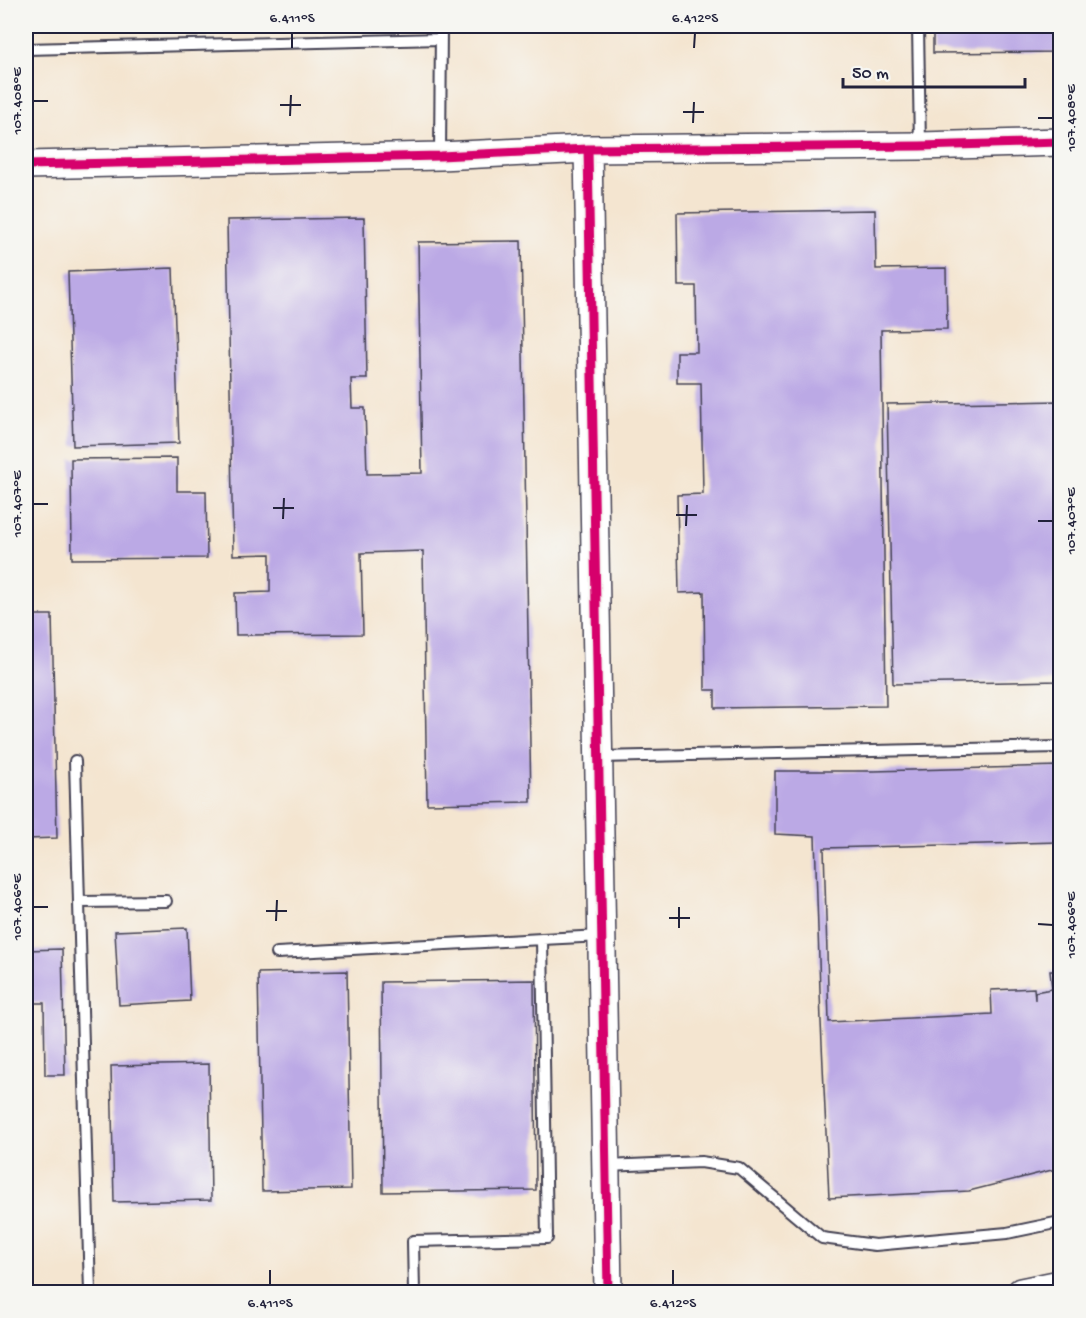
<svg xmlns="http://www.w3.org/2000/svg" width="1086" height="1318" viewBox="0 0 1086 1318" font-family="'Gochi Hand',sans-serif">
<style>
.building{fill:#bba9e5}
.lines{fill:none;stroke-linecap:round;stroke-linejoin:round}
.service-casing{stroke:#423f51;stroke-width:14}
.tertiary-casing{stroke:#423f51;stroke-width:30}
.service{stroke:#fff;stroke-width:10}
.tertiary{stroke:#fff;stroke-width:27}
.cycleway-casing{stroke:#f6f6f2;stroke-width:13}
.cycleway{stroke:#d6006c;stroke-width:9}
.ticks{fill:none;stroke:#22223b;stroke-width:2}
.neatline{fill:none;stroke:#22223b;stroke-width:2}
.ticks-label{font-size:15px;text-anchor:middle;fill:#22223b}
</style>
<rect width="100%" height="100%" fill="#f6f6f2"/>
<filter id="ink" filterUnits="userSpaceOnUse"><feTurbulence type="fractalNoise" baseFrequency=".0167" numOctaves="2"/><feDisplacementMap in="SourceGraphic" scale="12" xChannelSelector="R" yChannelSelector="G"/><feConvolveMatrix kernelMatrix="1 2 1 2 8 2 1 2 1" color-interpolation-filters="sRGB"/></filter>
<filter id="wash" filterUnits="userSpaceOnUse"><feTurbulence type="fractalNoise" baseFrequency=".008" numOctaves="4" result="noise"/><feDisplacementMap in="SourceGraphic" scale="24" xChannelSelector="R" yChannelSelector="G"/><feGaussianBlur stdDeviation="1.35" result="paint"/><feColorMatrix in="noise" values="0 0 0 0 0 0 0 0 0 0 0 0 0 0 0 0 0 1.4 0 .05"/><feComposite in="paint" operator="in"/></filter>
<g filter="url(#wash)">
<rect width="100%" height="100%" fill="#f4e5d0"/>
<g id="blocks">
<path class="building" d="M933,26H1060V52L933,53Z
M875,210L876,269L946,268L947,329L881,330L886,706L715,708V690H705L704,592L679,593L677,495L703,494L701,383H677V352H697L696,286H678L677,213Z
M364,218L367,379H351L352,408H365L367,474L422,473L418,242L521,241L531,802L427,804L423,551L361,553L363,634L236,635L235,593L270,592V554L233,555L227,220Z
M173,268L179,443L73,446L68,272Z
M1060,401V681L893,684L887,404Z
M177,458V491H206L207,558L72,559L71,459Z
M26,615H52L57,838L26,839Z
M1060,766V842L824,848L829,1022L992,1014L991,990L1034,988L1035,1000V992L1052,989L1050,971H1060V1168L969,1191L829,1198L821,1022L815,836L775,834V771H874Z
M187,928L190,1001L119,1005L115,931Z
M62,949L65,1075H45L44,1003H26V950Z
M347,971L351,1189L262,1191L258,973Z
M534,980L536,1190L383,1192L381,982Z
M209,1064L211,1200L114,1202L111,1066Z"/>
</g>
</g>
<g filter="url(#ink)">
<use href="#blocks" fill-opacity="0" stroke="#423f51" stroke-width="1.5"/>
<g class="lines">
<g class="service-casing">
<path id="service" d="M918,26L920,146
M26,49L441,39
M440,156L441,26
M599,757L1060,747
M75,761L90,1292
M79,902L166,901
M542,939L602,936
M277,953L542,939L547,1238L413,1241L414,1292
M606,1166L701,1162L739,1168L822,1238L875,1245L1007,1233L1060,1222"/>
</g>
<g class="tertiary-casing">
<path id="tertiary" d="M588,149L608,1292
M26,165L440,156L588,149L920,146L1060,142
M1021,1292L1060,1284"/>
</g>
<use href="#service" class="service"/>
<use href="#tertiary" class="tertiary"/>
<g class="cycleway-casing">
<path id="cycleway" d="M588,149L608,1292
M26,165L440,156L588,149L920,146L1060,142"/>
</g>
<use href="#cycleway" class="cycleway"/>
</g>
</g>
<path class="ticks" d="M292,48V33M694,48L695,33M33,101H48M280,105H301M683,112H704M290,116L291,95M1038,118H1053M693,123L694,102M33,504H48M273,508H294M676,515H697M283,519L284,498M1038,521H1053M686,526L687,505M33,907H48M266,911H287M669,918H690M276,921L277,900M1038,924L1053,925M679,928V907M270,1285V1270M673,1285V1270"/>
<rect width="1086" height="1318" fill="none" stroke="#f6f6f2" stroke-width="66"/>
<path d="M843 78v9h182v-9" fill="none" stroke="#22223b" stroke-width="3"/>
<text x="852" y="78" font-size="18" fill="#22223b" stroke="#f6f6f2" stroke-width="4.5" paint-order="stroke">50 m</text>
<rect x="33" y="33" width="1020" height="1252" class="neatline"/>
<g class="ticks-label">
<text x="292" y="22">6.411°S</text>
<text x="695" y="22">6.412°S</text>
<text transform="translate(16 101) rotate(-90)" y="5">107.408°E</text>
<text transform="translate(1070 118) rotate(-90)" y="5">107.408°E</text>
<text transform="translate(16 504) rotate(-90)" y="5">107.407°E</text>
<text transform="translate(1070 521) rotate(-90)" y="5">107.407°E</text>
<text transform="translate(16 907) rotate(-90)" y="5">107.406°E</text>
<text transform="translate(1070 925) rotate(-90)" y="5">107.406°E</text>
<text x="270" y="1307">6.411°S</text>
<text x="673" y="1307">6.412°S</text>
</g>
</svg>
